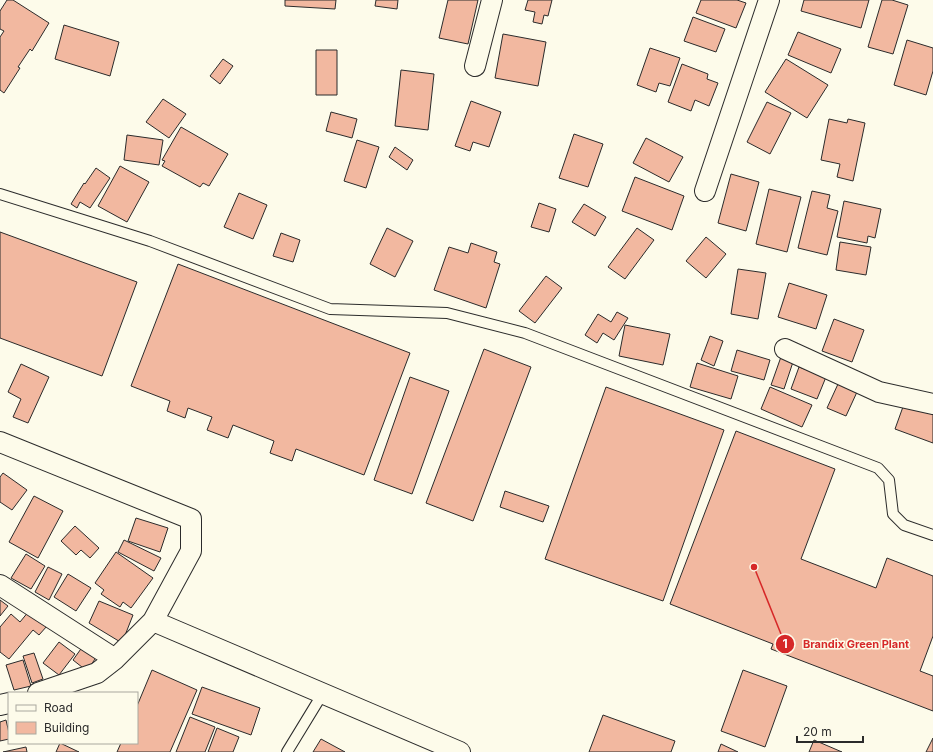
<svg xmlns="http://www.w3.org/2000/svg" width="933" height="752" viewBox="0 0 933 752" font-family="Inter,sans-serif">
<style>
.building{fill:#f2b8a0;stroke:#2b2b2b}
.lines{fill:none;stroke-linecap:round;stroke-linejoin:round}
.lane-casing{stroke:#2b2b2b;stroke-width:12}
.street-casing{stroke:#2b2b2b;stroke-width:22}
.lane{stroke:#fdfbea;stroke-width:10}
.street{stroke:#fdfbea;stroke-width:20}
.leader{fill:none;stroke:#d62828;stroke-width:1.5}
.callout-dot{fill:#d62828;stroke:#fdfbea;stroke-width:1.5}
.mark-label{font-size:12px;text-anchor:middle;font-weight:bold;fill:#fff}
.callout-label{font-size:11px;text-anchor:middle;font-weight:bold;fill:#d62828;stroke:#fdfbea;stroke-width:3;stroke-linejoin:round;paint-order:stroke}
</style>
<rect width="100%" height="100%" fill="#fdfbea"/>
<path class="building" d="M7,0H13L49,23L32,51L30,49L18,67L20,68L4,93L0,90V37L4,31L0,29V11Z
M285,0H336L335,9L285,6Z
M376,0H398L397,9L375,6Z
M448,0H478L468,44L439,38Z
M528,0H552L548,16L544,15L542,24L533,22L535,12L525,10Z
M701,0H737L746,3L736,28L696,13Z
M804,0H869L861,28L801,11Z
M882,0H892L908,5L893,54L868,47Z
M693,17L725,29L716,52L684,41Z
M64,25L119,42L110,76L55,59Z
M798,32L841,49L831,73L788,55Z
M503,34L546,42L538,86L495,78Z
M907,40L933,48V71L926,95L894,85Z
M650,48L680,58L670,86L659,83L656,92L637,85Z
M316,50H337V95H316Z
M223,59L233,66L220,84L210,76Z
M786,59L828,85L807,118L765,92Z
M682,64L708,74L707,79L718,83L709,106L695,100L691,111L668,102Z
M401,70L434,74L428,130L395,126Z
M163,99L186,114L169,138L146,122Z
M471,101L501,112L489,147L473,142L470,151L455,146Z
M767,102L791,113L770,154L747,142Z
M331,112L357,119L352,138L326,131Z
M829,119L847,123L848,119L865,123L853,181L837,177L840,164L821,160Z
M181,127L228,154L209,186L203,183L200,187L162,166L165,161L162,160Z
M574,134L603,144L588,187L559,178Z
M127,135L163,140L159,165L124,160Z
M646,138L683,157L669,182L633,163Z
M357,140L379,147L366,188L344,181Z
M395,147L413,160L407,170L389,157Z
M120,166L149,182L127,222L98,206Z
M96,168L110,178L90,208L80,202L77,208L71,204L84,183L85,184Z
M731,174L759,182L746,231L718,223Z
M635,177L684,196L672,230L622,211Z
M769,189L801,197L787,252L756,244Z
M812,191L830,195L827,208L838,211L827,255L798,248Z
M239,193L267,205L253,239L224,227Z
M844,201L881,209L875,238L868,236L867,243L837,237Z
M539,203L556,209L549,232L531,227Z
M584,204L606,217L595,236L572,222Z
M387,228L413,241L395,277L370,264Z
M637,228L654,240L625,279L608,267Z
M0,232L137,282L102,376L0,338Z
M281,233L300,240L293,262L273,256Z
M706,237L726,254L706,278L686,261Z
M840,242L871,247L866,275L836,270Z
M471,243L497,252L494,262L500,264L486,308L434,290L449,247L468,253Z
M178,264L410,353L364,475L296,449L292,461L270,453L274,441L233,425L228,438L207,430L212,417L188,408L185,418L167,411L170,401L131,386Z
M738,269L766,273L758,319L731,314Z
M546,276L562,288L535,323L519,311Z
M789,283L827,295L816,329L778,317Z
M617,312L628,318L614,340L603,333L597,343L585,335L598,314L611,322Z
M834,319L864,330L852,362L822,351Z
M625,325L670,334L663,365L619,356Z
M710,336L723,341L714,366L701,360Z
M484,349L531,367L473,521L426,503Z
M737,350L770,360L764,380L731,371Z
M782,354L794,359L784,389L771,385Z
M697,363L738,376L731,399L690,387Z
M21,364L49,377L28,423L13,417L21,399L8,392Z
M799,367L826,377L817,399L791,389Z
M410,377L449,391L412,494L374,480Z
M838,384L857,392L846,416L827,408Z
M606,387L724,430L663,601L545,559Z
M770,387L812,405L802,427L761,409Z
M904,404L933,414V443L895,429Z
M736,431L835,469L801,559L876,588L887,558L933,576V636L920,671L933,676V711L771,649L773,644L670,604Z
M3,473L27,490L12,510L0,502V477Z
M505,491L549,506L543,522L500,507Z
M34,496L63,511L38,558L9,542Z
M136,518L168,528L160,552L128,541Z
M75,526L99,548L90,558L81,550L76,555L61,541Z
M124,540L161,558L154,571L118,552Z
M116,552L153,578L131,608L123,602L120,607L101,594L104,590L95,583Z
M26,554L45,566L31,589L11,578Z
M48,567L62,574L49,600L35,592Z
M68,574L91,588L76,611L54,597Z
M0,600L8,606L0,616Z
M99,601L133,615L122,643L89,623Z
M29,611L47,626L39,635L33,630L9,659L0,652V627L11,614L20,622Z
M59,642L75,654L59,675L43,663Z
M83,646L97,656L87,671L73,660Z
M34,653L43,679L32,683L23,656Z
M23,660L31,686L14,690L6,665Z
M152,670L197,690L170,752H117L121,743H137V706Z
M743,670L787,686L765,747L721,731Z
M202,687L260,708L251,735L192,714Z
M603,715L675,741L671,752H589Z
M190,717L215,727L205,752H176Z
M6,720L9,733V739L0,741V722Z
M217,728L239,737L233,752H208Z
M933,738V752H926Z
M321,739L345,752H313Z
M814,740L842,752H809Z
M60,743L79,752H56Z
M721,744L738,752H718Z
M26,747L27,752H3Z"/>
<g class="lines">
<g class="lane-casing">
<path id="lane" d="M0,194L150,241L330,309L447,313L525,333L878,468L889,480L893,514L904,525L933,535
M287,752L323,693"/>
</g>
<g class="street-casing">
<path id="street" d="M475,66L492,0
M705,191L769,0
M785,349L879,392L933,404
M0,442L191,519V551L153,621L115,659L97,673L38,693
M0,585L115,659
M153,621L460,752
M0,705L9,703"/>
</g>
<use href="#lane" class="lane"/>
<use href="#street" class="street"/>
</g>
<path class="leader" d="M754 567L785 644"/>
<g class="callout-dot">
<circle cx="754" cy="567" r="4"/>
<circle cx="785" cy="644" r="10"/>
</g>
<g class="mark-label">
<text x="785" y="648">1</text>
</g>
<g class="callout-label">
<text x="856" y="648">Brandix Green Plant</text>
</g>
<rect x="8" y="692" width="130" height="52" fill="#fdfbea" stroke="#a9a89e"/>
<rect x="16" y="705" width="20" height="6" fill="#fdfbea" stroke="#a9a89e"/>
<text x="44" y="712" font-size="12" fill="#2b2b2b">Road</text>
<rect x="16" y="722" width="20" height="12" fill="#f2b8a0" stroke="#a9a89e"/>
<text x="44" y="732" font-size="12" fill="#2b2b2b">Building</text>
<path d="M797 736v6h66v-6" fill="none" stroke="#2b2b2b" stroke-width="2"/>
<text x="803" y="736" font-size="12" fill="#2b2b2b" stroke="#fdfbea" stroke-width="3" paint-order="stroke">20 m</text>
</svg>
